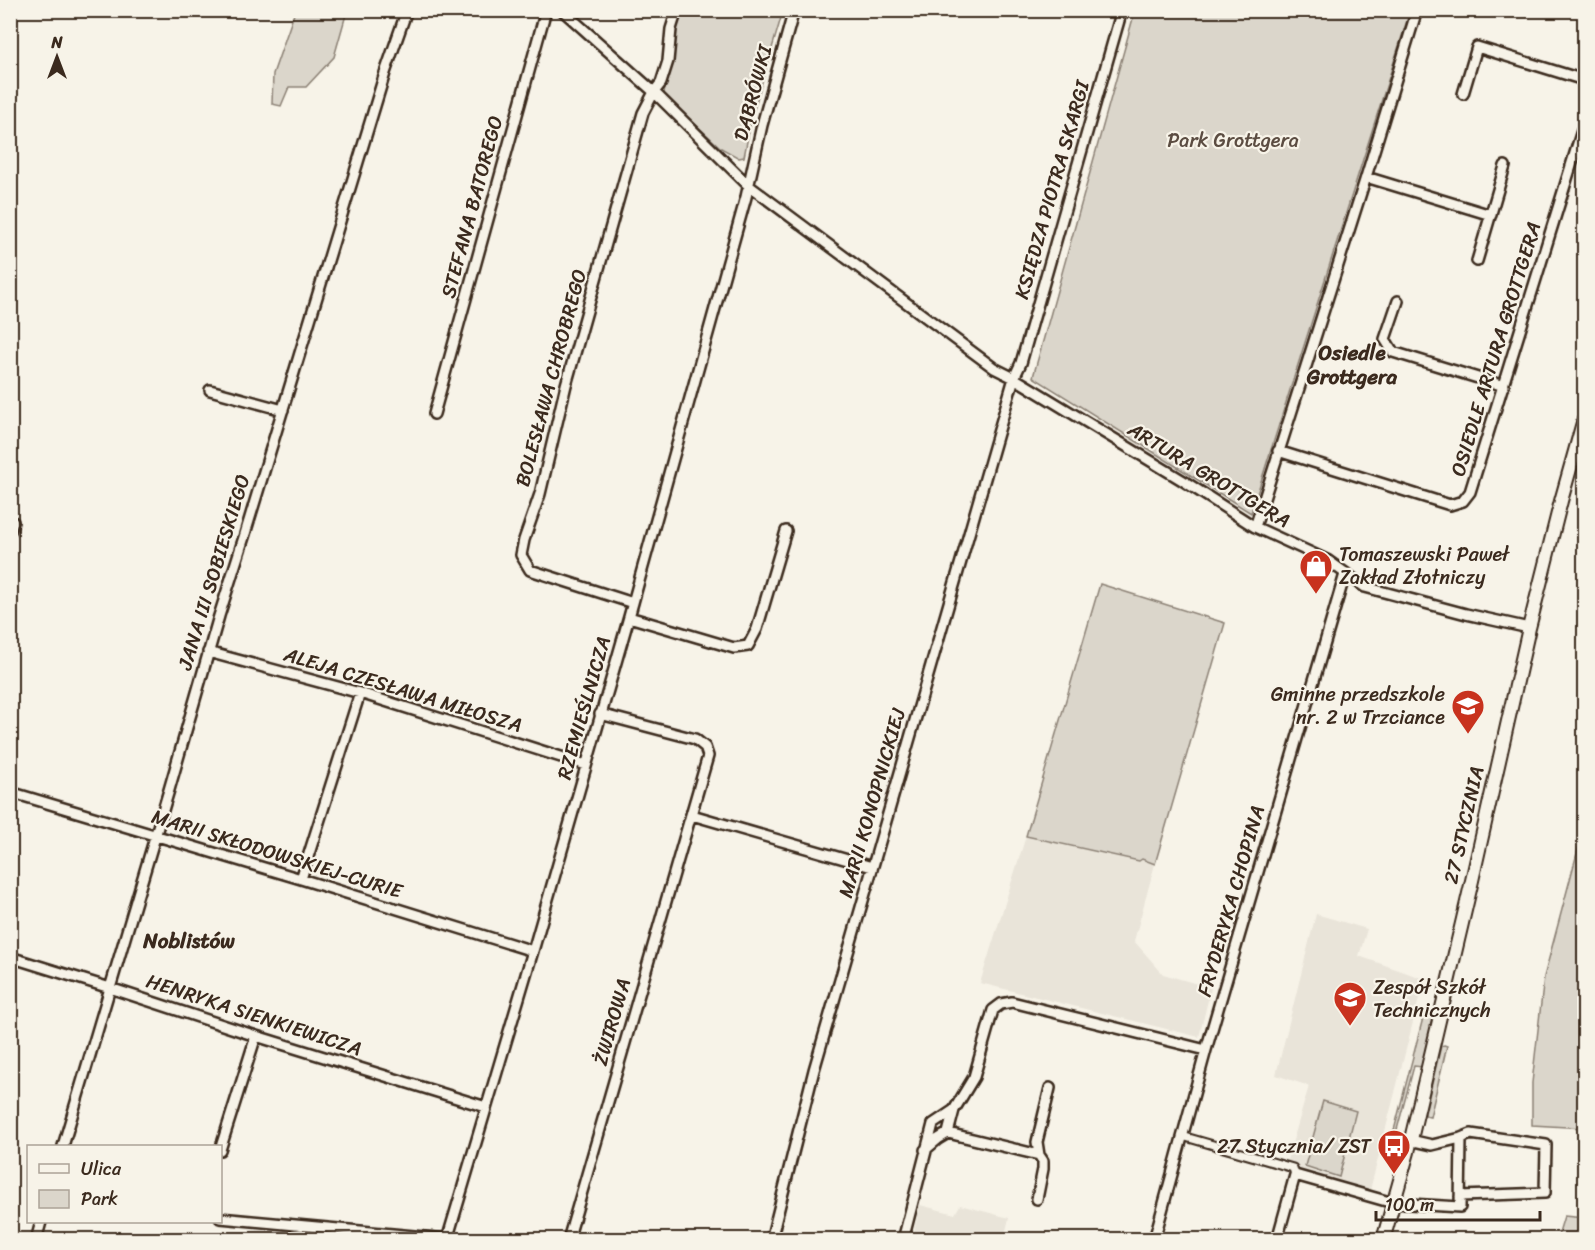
<svg xmlns="http://www.w3.org/2000/svg" width="1595" height="1250" viewBox="0 0 1595 1250" font-family="Sriracha,sans-serif">
<style>
.built{fill:#e9e4d9}
.green{fill:#dbd6cb;stroke:#8b8074;stroke-width:1.5}
.lines{fill:none;stroke-linecap:round;stroke-linejoin:round}
.pedestrian-casing{stroke:#3b2a1e;stroke-width:11}
.minor-casing{stroke:#3b2a1e;stroke-width:14}
.secondary-casing{stroke:#3b2a1e;stroke-width:16}
.pedestrian{stroke:#f7f3e8;stroke-width:7}
.minor{stroke:#f7f3e8;stroke-width:9}
.secondary{stroke:#f7f3e8;stroke-width:12}
.labels{text-anchor:middle;dominant-baseline:central;stroke-width:4.5;stroke-linejoin:round;paint-order:stroke}
.street-label{font-size:20px;fill:#3b2a1e;stroke:#f7f3e8}
.park-label{font-size:20px;fill:#5b4c41;stroke:#f7f3e8}
.poi-label{font-size:20px;fill:#3b2a1e;stroke:#f7f3e8;text-anchor:start}
.neighbourhood-label{font-size:21px;font-weight:bold;fill:#3b2a1e;stroke:#f7f3e8}
</style>
<rect width="100%" height="100%" fill="#f7f3e8"/>
<filter id="ink" filterUnits="userSpaceOnUse"><feTurbulence type="fractalNoise" baseFrequency=".0167" numOctaves="2"/><feDisplacementMap in="SourceGraphic" scale="12" xChannelSelector="R" yChannelSelector="G"/><feConvolveMatrix kernelMatrix="1 2 1 2 8 2 1 2 1" color-interpolation-filters="sRGB"/></filter>
<g filter="url(#ink)">
<path class="built" d="M1026,836L1139,861L1142,859L1155,864L1134,941L1163,974L1211,988L1199,1037L980,983Z
M1316,914L1367,929L1359,956L1424,979L1370,1190L1300,1172L1299,1165L1287,1161L1309,1086L1276,1075Z
M920,1205L955,1214L960,1205L1009,1218L1004,1239H912Z"/>
<path class="green" d="M295,11H347L334,57L306,87H289L281,106L272,104L273,74Z
M681,11H783L752,116L744,157L739,158L721,148L664,95C664,85 669,77 671,67C674,48 676,29 681,11Z
M1135,11H1410L1251,513L1033,377Z
M1100,584L1225,623L1155,864L1142,859L1139,861L1026,836Z
M1584,827V1128L1532,1125V1083L1544,977Z
M1425,1010L1431,1011L1435,1014L1423,1067L1414,1066L1395,1137L1404,1140L1403,1148L1391,1145V1142Z
M1444,1045L1447,1046L1430,1117L1426,1116L1425,1113L1441,1046Z
M1323,1101L1356,1111L1339,1177L1305,1166Z
M1564,1216L1584,1218V1239H1557Z"/>
<g class="lines">
<g class="pedestrian-casing">
<path id="pedestrian" d="M1182,1136L1293,1168L1295,1175"/>
</g>
<g class="minor-casing">
<path id="minor" d="M562,10L654,92L748,185L994,368L1014,378L1182,480L1255,527L1327,560L1365,587L1466,614L1529,628
M1463,94L1477,47L1584,80
M1366,177L1491,215
M1477,261L1505,166
M1398,301L1385,339L1393,352L1504,386
M210,390L283,410
M434,414L546,10
M1278,451L1450,505L1463,501L1470,492L1584,124
M1255,527L1366,177L1417,10
M10,531L13,522
M633,603L530,570L521,555L524,540L540,494L566,385L643,113L654,92L661,83L668,61L671,29L677,10
M629,617L734,648L748,646L757,629L786,531
M208,652L360,693L586,765
M10,792L301,879L533,951
M692,815L872,867
M301,879L360,693
M10,957L110,988L256,1036L486,1107
M948,1133L954,1110
M63,1146L169,790L219,616L245,534L385,73L407,10
M220,1150L256,1036
M925,1150L938,1139L948,1133L1039,1155
M1460,1196L1545,1193L1546,1145L1471,1134L1461,1138
M1037,1199L1043,1169V1161L1039,1155L1037,1142L1050,1088
M220,1218L447,1239
M36,1240L41,1222
M447,1240L533,951L629,617L746,197L762,125L794,10
M568,1240L708,756L705,747L695,739L600,714
M771,1240L814,1070L1014,378L1021,363L1122,10
M903,1240L933,1124L954,1110L974,1077L993,1010L1001,1004L1012,1002L1206,1050
M1154,1240L1206,1050L1345,574
M1277,1240L1295,1175L1393,1203L1460,1207L1461,1138L1432,1145L1410,1140"/>
</g>
<g class="secondary-casing">
<path id="secondary" d="M1383,1240L1408,1152L1471,885L1529,628L1561,501L1584,419"/>
</g>
<use href="#pedestrian" class="pedestrian"/>
<use href="#minor" class="minor"/>
<use href="#secondary" class="secondary"/>
</g>
</g>
<defs>
<g id="shop-pin" transform="scale(1.725)"><path d="M0 17L-7.5 6A9.5 9.5 0 1 1 7.5 6Z" fill="#c8321e" stroke="#f7f3e8"/><path d="M-5-2.5h2.3a2.7 3.5 0 0 1 5.4 0H5L5.5 6h-11ZM-1.5-2.5h3a1.5 2.3 0 0 0-3 0Z" fill="#fff"/></g>
<g id="school-pin" transform="scale(1.725)"><path d="M0 17L-7.5 6A9.5 9.5 0 1 1 7.5 6Z" fill="#c8321e" stroke="#f7f3e8"/><path d="M0-5L7-2L0 1L-7-2ZM-4 1L0 2.5L4 1V4Q0 6-4 4Z" fill="#fff"/></g>
<g id="bus-pin" transform="scale(1.725)"><path d="M0 17L-7.5 6A9.5 9.5 0 1 1 7.5 6Z" fill="#c8321e" stroke="#f7f3e8"/><path d="M-5-6H5V4H4V6H2V4H-2V6H-4V4H-5ZM-3.5-4V0h7V-4ZM-3.5 1.2v1.5H-2V1.2ZM2 1.2v1.5H3.5V1.2Z" fill="#fff"/></g>
</defs>
<g fill-rule="evenodd">
<use href="#shop-pin" x="1316" y="566"/>
<use href="#school-pin" x="1468" y="706"/>
<use href="#school-pin" x="1350" y="998"/>
<use href="#bus-pin" x="1394" y="1146"/>
</g>
<g class="labels">
<g class="street-label">
<text transform="translate(753 93) rotate(-75)">DĄBRÓWKI</text>
<text transform="translate(1052 190) rotate(-74)">KSIĘDZA PIOTRA SKARGI</text>
<text transform="translate(472 207) rotate(-75)">STEFANA BATOREGO</text>
<text transform="translate(1496 349) rotate(-73)">OSIEDLE ARTURA GROTTGERA</text>
<text transform="translate(551 378) rotate(-75)">BOLESŁAWA CHROBREGO</text>
<text transform="translate(1209 475) rotate(31)">ARTURA GROTTGERA</text>
<text transform="translate(214 572) rotate(-73)">JANA III SOBIESKIEGO</text>
<text transform="translate(403 690) rotate(17)">ALEJA CZESŁAWA MIŁOSZA</text>
<text transform="translate(584 708) rotate(-74)">RZEMIEŚLNICZA</text>
<text transform="translate(872 803) rotate(-74)">MARII KONOPNICKIEJ</text>
<text transform="translate(1464 825) rotate(-77)">27 STYCZNIA</text>
<text transform="translate(277 854) rotate(17)">MARII SKŁODOWSKIEJ-CURIE</text>
<text transform="translate(1231 901) rotate(-74)">FRYDERYKA CHOPINA</text>
<text transform="translate(254 1015) rotate(18)">HENRYKA SIENKIEWICZA</text>
<text transform="translate(612 1022) rotate(-74)">ŻWIROWA</text>
</g>
<g class="park-label">
<text x="1233" y="140">Park Grottgera</text>
</g>
<g class="poi-label">
<text x="1339" y="554">Tomaszewski Paweł<tspan x="1339" dy="23">Zakład Złotniczy</tspan></text>
<text x="1445" y="694" text-anchor="end">Gminne przedszkole<tspan x="1445" dy="23">nr. 2 w Trzciance</tspan></text>
<text x="1373" y="987">Zespół Szkół<tspan x="1373" dy="23">Technicznych</tspan></text>
<text x="1371" y="1146" text-anchor="end">27 Stycznia/ ZST</text>
</g>
<g class="neighbourhood-label">
<text x="1352" y="353">Osiedle<tspan x="1352" dy="24">Grottgera</tspan></text>
<text x="189" y="941">Noblistów</text>
</g>
</g>
<rect width="1595" height="1250" fill="none" stroke="#f7f3e8" stroke-width="36"/>
<rect x="18" y="18" width="1559" height="1214" fill="none" stroke="#3b2a1e" stroke-width="2" filter="url(#ink)"/>
<rect x="27" y="1145" width="195" height="78" fill="#f7f3e8" stroke="#aca397" stroke-width="1.5"/>
<rect x="39" y="1164" width="30" height="9" fill="#f7f3e8" stroke="#aca397" stroke-width="1.5"/>
<text x="81" y="1175" font-size="18" fill="#3b2a1e">Ulica</text>
<rect x="39" y="1190" width="30" height="18" fill="#dbd6cb" stroke="#aca397" stroke-width="1.5"/>
<text x="81" y="1205" font-size="18" fill="#3b2a1e">Park</text>
<g transform="translate(57 57)" stroke="#f7f3e8" stroke-width="4.5" paint-order="stroke">
<path d="M0-4.5L10 22L0 15L-10 22Z" fill="#3b2a1e"/>
<text y="-9" font-size="16" font-weight="bold" text-anchor="middle" fill="#3b2a1e">N</text>
</g>
<path d="M1376 1211v9h164v-9" fill="none" stroke="#3b2a1e" stroke-width="3"/>
<text x="1385" y="1211" font-size="18" fill="#3b2a1e" stroke="#f7f3e8" stroke-width="4.5" paint-order="stroke">100 m</text>
</svg>
